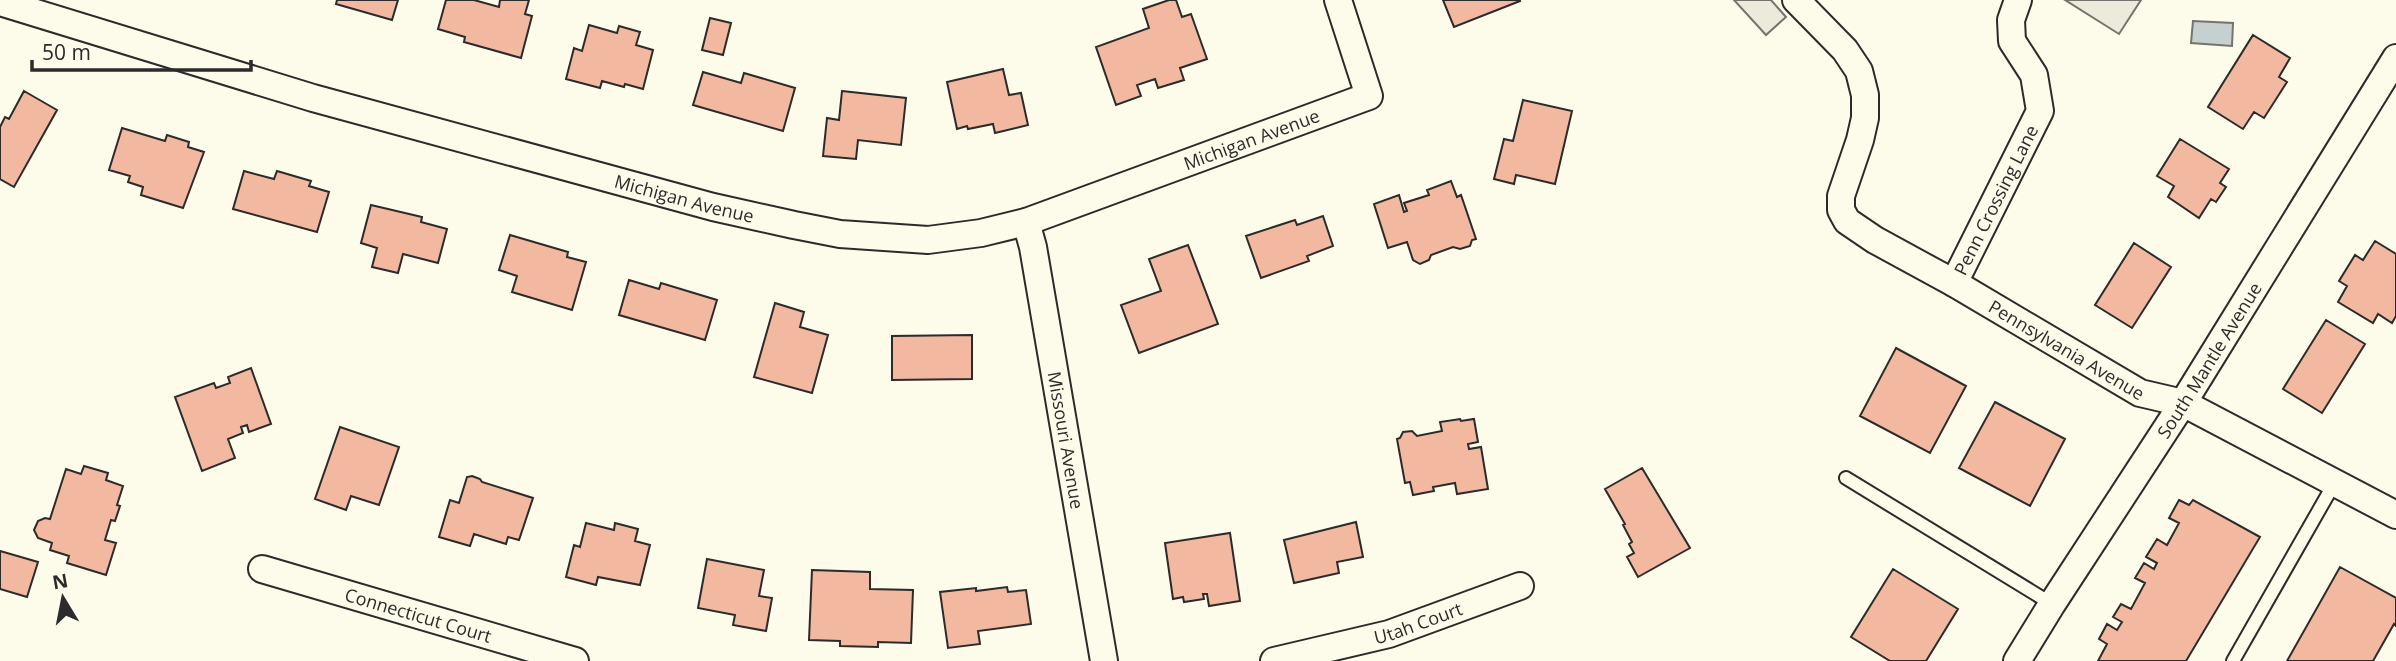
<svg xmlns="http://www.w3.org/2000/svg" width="2396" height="661" viewBox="0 0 2396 661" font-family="'Open Sans',sans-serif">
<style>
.parking{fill:#eceadb;stroke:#74746e;stroke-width:2}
.water{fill:#c7d0d0;stroke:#74746e;stroke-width:2}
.building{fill:#f2b8a0;stroke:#2b2b2b;stroke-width:2}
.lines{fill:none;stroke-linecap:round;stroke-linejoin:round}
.service-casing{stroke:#2b2b2b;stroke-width:16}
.minor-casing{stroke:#2b2b2b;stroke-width:30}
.service{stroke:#fdfbea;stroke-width:12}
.minor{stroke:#fdfbea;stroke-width:26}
.labels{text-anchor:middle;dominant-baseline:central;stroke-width:5;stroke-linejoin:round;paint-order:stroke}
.street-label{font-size:18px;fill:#2b2b2b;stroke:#fdfbea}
</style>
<rect width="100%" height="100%" fill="#fdfbea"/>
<path class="parking" d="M1734,0H1771L1786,17L1766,35Z
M2065,0H2141L2119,34Z"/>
<path class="water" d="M2193,21L2233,23L2232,46L2191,43Z"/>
<path class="building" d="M337,0H398L392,20L336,4Z
M446,0H474L499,7L500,0H529L525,14L532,16L521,58L464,42L465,37L438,29Z
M1169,0H1176L1182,17L1191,14L1207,59L1180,68L1184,80L1158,88L1155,79L1137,85L1141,96L1116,105L1096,47L1149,28L1143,9Z
M1443,0H1520V1L1454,27Z
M710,18L731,23L723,55L702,50Z
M589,25L617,33L619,26L640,32L636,45L653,50L643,89L625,84L624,87L602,81L600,88L566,79L574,48L582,51Z
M2253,35L2290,58L2279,77L2287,82L2264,118L2254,112L2243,129L2208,107Z
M1003,69L1009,95L1021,93L1028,125L995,133L993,124L968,129L967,126L957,129L947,82Z
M703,72L741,83L744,73L795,88L783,131L693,105Z
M24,91L57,110L14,187L0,179V127L5,117L9,119Z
M842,91L906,98L901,145L858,140L856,159L823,156L827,118L839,120Z
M1523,100L1572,111L1555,184L1516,175L1514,184L1494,179L1504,139L1513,141Z
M122,128L165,141L167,135L189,142L188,147L204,152L183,208L141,195L143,187L128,182L130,176L109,170Z
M2180,139L2229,169L2220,183L2226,187L2216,202L2211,199L2199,218L2168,197L2174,186L2157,176Z
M244,171L274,179L277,171L311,181L309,186L329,192L317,232L233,209Z
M1451,181L1457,197L1461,195L1476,239L1472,240L1470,246L1460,249L1453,247L1431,255L1429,260L1420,264L1413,260L1407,242L1388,248L1374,204L1399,195L1404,212L1407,211L1404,203L1429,195L1427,190Z
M371,205L422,217L421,222L447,229L438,263L403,254L398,273L372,267L377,248L361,243Z
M1323,216L1333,246L1307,256L1309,261L1261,278L1246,236L1295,220L1297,225Z
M510,235L568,252L567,257L586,262L572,310L512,292L517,276L499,270Z
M2375,241L2396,254V316L2392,323L2378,314L2373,323L2338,302L2347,286L2339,281L2355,255L2363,260Z
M2134,243L2171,267L2132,328L2095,305Z
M1188,245L1218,324L1139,353L1121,305L1161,291L1149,259Z
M629,280L659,289L661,283L717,300L705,340L619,315Z
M775,303L804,312L800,327L828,335L812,393L754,377Z
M2326,320L2365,344L2322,413L2283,389Z
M972,335V379L892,380V336Z
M1896,348L1966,386L1930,453L1860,416Z
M251,368L271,424L249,432L247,425L241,427L243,433L228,439L235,458L202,471L175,397L214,383L216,388L230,383L228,377Z
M1995,402L2065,439L2030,506L1959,468Z
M1460,419L1461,421L1474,419L1478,442L1468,444L1469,449L1481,447L1488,489L1457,494L1455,483L1433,487L1434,491L1413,495L1410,482L1405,483L1397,439L1400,438L1403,432L1412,431L1417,436L1442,431L1440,422Z
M340,427L399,447L379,505L351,496L346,510L315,499Z
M84,466L108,473L106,480L123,486L117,505L120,506L115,521L111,520L105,540L116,543L106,575L67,563L69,556L50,550L52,543L38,538L34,530L38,521L45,518L50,519L66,469L81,474Z
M1642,468L1690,548L1638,577L1627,557L1634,553L1629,544L1632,542L1623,525L1625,524L1605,489Z
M472,476L480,479L482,482L533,498L519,540L508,537L506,544L474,534L470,546L439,537L450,500L459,503L467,477Z
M2179,500L2189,505L2193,500L2260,537L2186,661H2098L2107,644L2099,639L2107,624L2117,630L2122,622L2113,617L2121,604L2131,609L2145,583L2135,578L2144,563L2154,569L2157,563L2146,557L2157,539L2167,545L2179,523L2169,518Z
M1356,522L1363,557L1337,562L1339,573L1294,583L1284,540Z
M586,523L614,530L615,523L638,529L635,541L650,545L640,585L598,577L596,585L566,577L574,545L580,547Z
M1230,533L1240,601L1209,606L1207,594H1203L1204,599L1184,602L1183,597L1173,599L1165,543Z
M0,551L38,562L27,597L0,589Z
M707,559L764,570L759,596L772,598L766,631L733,625L735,615L698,608Z
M2340,567L2396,598V626L2394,624L2373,661H2287Z
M1893,569L1958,609L1926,661H1890L1851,637Z
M812,570L870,572V589L913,590L911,643L878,642V647L840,646V641L809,640Z
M1007,587L1008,592L1026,590L1031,624L978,631L980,644L948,648L940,592L976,588V591Z"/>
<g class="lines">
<g class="service-casing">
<path id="service" d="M1846,478L2052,604
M2233,661L2335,482"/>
</g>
<g class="minor-casing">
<g id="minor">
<path id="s1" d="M1796,0L1845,50L1859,71L1865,95V118L1860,140L1841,196V210L1847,221L1875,240L1954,283L2140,393L2183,403L2396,515"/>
<path id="s2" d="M0,2L313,98L713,207L794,225L840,234L928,240L981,233L1026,222L1369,96L1338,0"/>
<path id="s3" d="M1026,222L1033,247L1104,661"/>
<path id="s4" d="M1954,283L2040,111L2034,75L2012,41L2011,20L2018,0"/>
<path id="s5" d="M262,569L575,661"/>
<path id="s6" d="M1274,661L1389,634L1520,586"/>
<path id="s7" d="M2017,661L2052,604L2183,403L2396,58"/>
</g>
</g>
<use href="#service" class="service"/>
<use href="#minor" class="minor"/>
</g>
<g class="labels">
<g class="street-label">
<text stroke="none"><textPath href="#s2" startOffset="1300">Michigan Avenue</textPath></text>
<text stroke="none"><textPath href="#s2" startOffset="712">Michigan Avenue</textPath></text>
<text stroke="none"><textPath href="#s4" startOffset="93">Penn Crossing Lane</textPath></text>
<text stroke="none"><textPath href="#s1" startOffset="506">Pennsylvania Avenue</textPath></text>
<text stroke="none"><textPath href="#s7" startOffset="357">South Mantle Avenue</textPath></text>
<text stroke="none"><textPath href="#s3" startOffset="222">Missouri Avenue</textPath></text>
<text stroke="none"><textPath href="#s5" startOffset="163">Connecticut Court</textPath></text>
<text stroke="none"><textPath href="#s6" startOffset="149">Utah Court</textPath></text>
</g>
</g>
<g transform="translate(63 598) rotate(350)" stroke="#fdfbea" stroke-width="5" paint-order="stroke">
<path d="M0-5L12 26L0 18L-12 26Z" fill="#2b2b2b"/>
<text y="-10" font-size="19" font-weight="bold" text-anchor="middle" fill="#2b2b2b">N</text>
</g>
<path d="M32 60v10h219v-10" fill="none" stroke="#2b2b2b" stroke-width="3.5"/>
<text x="42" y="60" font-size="21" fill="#2b2b2b" stroke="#fdfbea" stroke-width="5" paint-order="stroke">50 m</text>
</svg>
